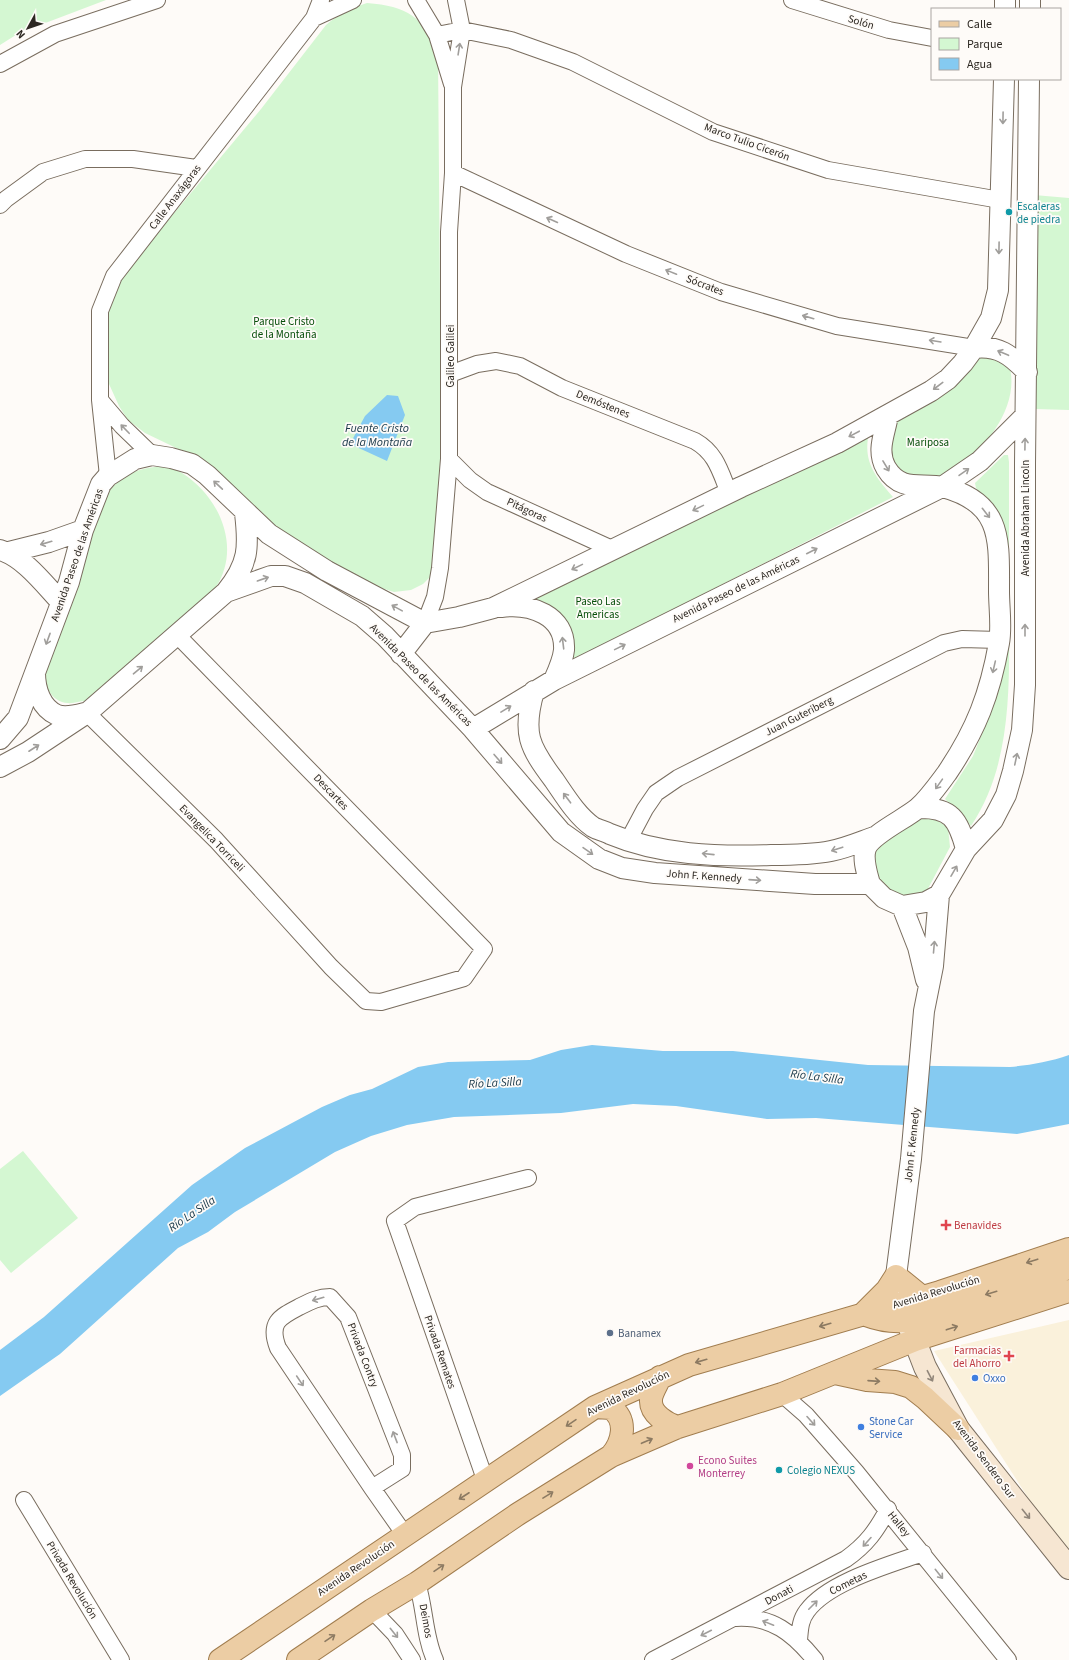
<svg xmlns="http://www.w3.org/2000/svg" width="1069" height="1660" viewBox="0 0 1069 1660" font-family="'Source Sans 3',sans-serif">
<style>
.commercial{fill:#faf1db}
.green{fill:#d4f7d2}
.water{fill:#85caf1}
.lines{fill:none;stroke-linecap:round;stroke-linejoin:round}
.minor-casing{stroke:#796d5f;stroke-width:18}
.tertiary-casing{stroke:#796d5f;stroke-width:22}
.secondary-casing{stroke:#796d5f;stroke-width:24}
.primary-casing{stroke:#a17d4f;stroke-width:24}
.minor{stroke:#fff;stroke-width:16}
.tertiary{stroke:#fff;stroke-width:20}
.secondary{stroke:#f6e6d2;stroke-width:22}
.primary{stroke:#eccda4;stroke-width:22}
.oneway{stroke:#a09e9b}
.oneway2{stroke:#8c7a62}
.oneway3{stroke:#91867a}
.culture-dot{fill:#0f9aa8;stroke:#fefbf8;stroke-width:1.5}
.health-dot{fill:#e0444e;stroke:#fefbf8;stroke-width:1.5}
.service-dot{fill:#5c6f8a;stroke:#fefbf8;stroke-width:1.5}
.shop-dot{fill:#3f7fe0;stroke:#fefbf8;stroke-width:1.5}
.hotel-dot{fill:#d1479c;stroke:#fefbf8;stroke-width:1.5}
.labels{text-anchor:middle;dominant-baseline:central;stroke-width:3.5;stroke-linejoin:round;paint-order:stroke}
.street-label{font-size:11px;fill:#2c2721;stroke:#fefbf8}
.culture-label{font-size:11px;fill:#0d838f;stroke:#fefbf8;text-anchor:start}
.park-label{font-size:11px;fill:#064e09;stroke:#fefbf8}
.health-label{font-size:11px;fill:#be3a42;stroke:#fefbf8;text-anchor:start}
.service-label{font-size:11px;fill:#4e5e75;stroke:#fefbf8;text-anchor:start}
.shop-label{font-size:11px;fill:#366cbe;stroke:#fefbf8;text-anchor:start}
.hotel-label{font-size:11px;fill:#b23c85;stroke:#fefbf8;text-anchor:start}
.water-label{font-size:12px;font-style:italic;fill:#193849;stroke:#fefbf8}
</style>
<rect width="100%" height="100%" fill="#fefbf8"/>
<path class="commercial" d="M1069,1320V1551L1034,1507L934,1351Z"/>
<path class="green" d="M0,0H106L19,33L0,45Z
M367,3C407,6 424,17 438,54L442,539L433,574L423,584L411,590L394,592L378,587L315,553L280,531L197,458L145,433L128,420L119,406L109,384L104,353V318L120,278L261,109L326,25C339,14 351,8 367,3Z
M1034,195L1069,198V410L1035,409Z
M988,353L1008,361C1022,400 991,444 960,464C953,469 946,475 938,476C928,479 915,476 905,476L891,465L887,437L894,422L975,359Z
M868,438C864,464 877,478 893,497L571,662L555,616L533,597Z
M1004,455H1008L1009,462C1009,509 1009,557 1009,605C1009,678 1014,762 971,826L945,799L973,756L995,701L1004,662L999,517L976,488L975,483Z
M161,466C168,468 176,469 182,473C219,496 242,547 216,587C213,593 207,598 203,604L85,701C80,701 73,704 68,703C51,702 44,685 43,671L104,496C124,474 132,470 161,466Z
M931,817L948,827L950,847L922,900L891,896L873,882L867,852L913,820Z
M23,1151L78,1218L11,1273L0,1260V1169Z"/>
<path class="water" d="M387,395L398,396L405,415L387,461L350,444L365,416Z
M592,1045L663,1051H733L868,1065L1010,1067C1030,1065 1049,1062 1069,1055V1124L1017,1134L816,1118L767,1119L676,1106L633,1104L561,1113L454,1117L407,1125L371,1136L335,1152L235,1212L208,1232L178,1248L60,1354L0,1396V1350L44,1317L192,1185L245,1148L322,1107L350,1095L372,1089L418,1067L448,1062L530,1060L561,1050Z"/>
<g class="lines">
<g class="minor-casing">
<path id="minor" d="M416,0L437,35L452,84
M792,0L889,30L932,38
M314,18L353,0
M437,35L462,30L511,40L573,62L713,132L828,170L1000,200
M0,64L55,34L157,0
M453,173L626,254L721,292L837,326L974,348
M0,205L6,199L43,172L85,159H133L196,168
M450,374L477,364L496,361L520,366L562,388L695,441C716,453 720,471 729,493
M100,400L122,426L152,455
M449,459L470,480L487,492L612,549
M108,476L100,400V311L114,276L314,18L321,0
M425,623L435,597L440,568L449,459V232L453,173V87L462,30L456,0
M87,713L216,840L331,967L366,1001L381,1002L464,978L484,949L178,636
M628,841L645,809L656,793L678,778L944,643L962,639L999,640
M782,1394L806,1415L856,1472L1008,1660
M486,1482L395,1221L415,1207L528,1178
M372,1488L402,1469V1455L348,1317L330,1297C319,1297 311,1301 301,1306C280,1317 268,1322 278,1348L372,1488L405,1535
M24,1500L121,1660
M417,1583C425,1607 424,1636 435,1660
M372,1610L395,1634L412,1660
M736,1618C772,1616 793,1633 815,1660
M799,1640C800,1630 800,1620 807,1611C828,1582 889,1565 923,1553
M653,1660L846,1559C867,1544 876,1531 888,1509"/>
</g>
<g class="tertiary-casing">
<path id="tertiary" d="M1005,0V9
M1030,9V0
M974,348C998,345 1011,355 1027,372
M0,550C24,557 44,584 61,602
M9,552L49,542L83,530
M226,592C249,564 249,547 245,513
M501,607C530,603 566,615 564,650C563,660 558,671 554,680
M401,654L425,623
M35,673C35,689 41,708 57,715C66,718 77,715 85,713
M534,691C522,733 529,747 554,780C565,796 577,816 593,827C598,830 605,831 610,834C660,855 717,857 771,855C791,855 811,855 831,851C846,848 860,842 874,837
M473,729L554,680L942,487L980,461L1025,416
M0,739L18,718L69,582L83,530L101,484L108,476L135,459L152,455L171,458L192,464L207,475L269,534L327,571L425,623L459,617L493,608L741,487L837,443L931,391L948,379L963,363L974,348L991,318L998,290L1004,79
M0,767L28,752L87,713L226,592L271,576H285L305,583L362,616L385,636L473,729L561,832L599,859L622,868L655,873L815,884H870L884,898L902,906L926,902L939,895L966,849L993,820L1006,795L1013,771L1022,730L1025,685V464L1029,79
M918,808C951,807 958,819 966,849
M870,884C867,873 862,859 866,848C872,834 905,819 918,808C929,798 938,785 947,773C976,730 990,694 999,643C1002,627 999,608 999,591C999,540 1003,503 943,487C922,482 901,493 886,468C876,450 885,434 888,415
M902,906L918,947L926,980
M899,1292L896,1276L911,1159L924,1011L933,966L939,895"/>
</g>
<g class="secondary-casing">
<path id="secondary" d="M908,1323L925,1367L958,1429L1069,1568"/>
</g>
<g class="primary-casing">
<path id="primary" d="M864,1313L887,1290L896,1276L922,1297L932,1300
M866,1315C900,1328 926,1319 957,1304L1069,1268
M835,1373L867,1380L895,1382L911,1387L925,1398L958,1429
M660,1377C658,1383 651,1393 651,1400C650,1414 667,1424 678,1427
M595,1407L611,1408C628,1420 623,1442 611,1456
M220,1660L595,1407L689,1365L940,1292L1069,1249
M298,1660L372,1610L417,1583L518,1514L611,1456L678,1427L782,1394L915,1340L1069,1291"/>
</g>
<use href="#minor" class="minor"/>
<use href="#tertiary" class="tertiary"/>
<use href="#secondary" class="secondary"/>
<use href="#primary" class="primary"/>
</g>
<defs><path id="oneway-shaft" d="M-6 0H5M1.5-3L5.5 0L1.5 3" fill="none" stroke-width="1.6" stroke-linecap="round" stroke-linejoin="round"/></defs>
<g class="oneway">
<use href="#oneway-shaft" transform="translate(459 49) rotate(-81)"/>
<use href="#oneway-shaft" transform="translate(1003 118) rotate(91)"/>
<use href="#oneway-shaft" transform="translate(552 220) rotate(-156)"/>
<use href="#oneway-shaft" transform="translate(999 248) rotate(91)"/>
<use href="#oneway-shaft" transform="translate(671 272) rotate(-158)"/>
<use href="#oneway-shaft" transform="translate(808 317) rotate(-164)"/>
<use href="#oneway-shaft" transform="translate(935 341) rotate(-171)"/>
<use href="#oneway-shaft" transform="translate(1003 353) rotate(-157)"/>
<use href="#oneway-shaft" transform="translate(938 386) rotate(143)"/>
<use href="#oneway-shaft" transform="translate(125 429) rotate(-134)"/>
<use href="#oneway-shaft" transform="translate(854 434) rotate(152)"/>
<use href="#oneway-shaft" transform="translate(1025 444) rotate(-89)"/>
<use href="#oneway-shaft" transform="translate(886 466) rotate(59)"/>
<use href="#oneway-shaft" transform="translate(964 472) rotate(-35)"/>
<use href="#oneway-shaft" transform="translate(218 485) rotate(-137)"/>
<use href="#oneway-shaft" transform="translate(698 508) rotate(154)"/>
<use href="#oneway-shaft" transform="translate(986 513) rotate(52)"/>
<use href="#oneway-shaft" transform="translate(46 543) rotate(164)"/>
<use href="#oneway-shaft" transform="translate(812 551) rotate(-27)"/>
<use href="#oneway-shaft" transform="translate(577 567) rotate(154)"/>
<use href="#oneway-shaft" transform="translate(263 579) rotate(-19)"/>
<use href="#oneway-shaft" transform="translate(397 608) rotate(-151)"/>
<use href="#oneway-shaft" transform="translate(1025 630) rotate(-90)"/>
<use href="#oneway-shaft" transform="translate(48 639) rotate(110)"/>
<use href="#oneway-shaft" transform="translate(563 643) rotate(-97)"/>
<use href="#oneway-shaft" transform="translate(620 647) rotate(-26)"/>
<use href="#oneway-shaft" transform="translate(994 667) rotate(103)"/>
<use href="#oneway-shaft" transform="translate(138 670) rotate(-40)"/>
<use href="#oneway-shaft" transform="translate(506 709) rotate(-32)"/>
<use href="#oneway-shaft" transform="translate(34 748) rotate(-33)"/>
<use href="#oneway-shaft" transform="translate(498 759) rotate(49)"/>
<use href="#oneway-shaft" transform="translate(1016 759) rotate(-78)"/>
<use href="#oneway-shaft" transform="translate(939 784) rotate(125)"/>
<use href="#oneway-shaft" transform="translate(567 798) rotate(-127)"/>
<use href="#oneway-shaft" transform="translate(837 849) rotate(162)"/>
<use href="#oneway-shaft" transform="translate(588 851) rotate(35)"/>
<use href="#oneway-shaft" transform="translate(708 854) rotate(-174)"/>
<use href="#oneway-shaft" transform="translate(954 871) rotate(-60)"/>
<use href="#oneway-shaft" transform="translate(755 880) rotate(4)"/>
<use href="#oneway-shaft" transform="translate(934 947) rotate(-85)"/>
<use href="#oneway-shaft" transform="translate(318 1299) rotate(164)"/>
<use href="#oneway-shaft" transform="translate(300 1381) rotate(56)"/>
<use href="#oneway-shaft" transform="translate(811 1421) rotate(48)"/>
<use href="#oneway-shaft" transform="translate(395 1437) rotate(-111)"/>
<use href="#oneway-shaft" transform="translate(867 1542) rotate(132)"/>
<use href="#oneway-shaft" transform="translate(939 1574) rotate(51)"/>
<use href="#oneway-shaft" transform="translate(813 1605) rotate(-45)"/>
<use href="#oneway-shaft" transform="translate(768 1623) rotate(-158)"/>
<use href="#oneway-shaft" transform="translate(394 1633) rotate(51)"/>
<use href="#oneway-shaft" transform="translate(706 1633) rotate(153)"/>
</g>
<g class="oneway2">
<use href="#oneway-shaft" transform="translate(1032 1261) rotate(162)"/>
<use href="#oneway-shaft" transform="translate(991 1293) rotate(163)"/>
<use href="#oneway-shaft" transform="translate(825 1325) rotate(164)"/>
<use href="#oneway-shaft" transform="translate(952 1328) rotate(-18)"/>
<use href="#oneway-shaft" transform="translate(701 1361) rotate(164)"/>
<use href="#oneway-shaft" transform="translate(874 1381) rotate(4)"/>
<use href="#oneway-shaft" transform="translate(571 1423) rotate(146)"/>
<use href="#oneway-shaft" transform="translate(647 1441) rotate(-23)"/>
<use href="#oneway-shaft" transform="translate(548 1495) rotate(-32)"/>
<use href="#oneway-shaft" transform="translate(464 1496) rotate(147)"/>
<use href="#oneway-shaft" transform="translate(439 1568) rotate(-34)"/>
<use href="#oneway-shaft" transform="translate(330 1638) rotate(-34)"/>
</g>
<g class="oneway3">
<use href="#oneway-shaft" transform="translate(930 1376) rotate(63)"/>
<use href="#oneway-shaft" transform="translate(1026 1514) rotate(51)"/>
</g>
<g class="culture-dot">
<circle cx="1009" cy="212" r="4"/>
<circle cx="779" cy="1470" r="4"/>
</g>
<g class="health-dot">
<path d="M944 1219h4v4h4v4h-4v4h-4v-4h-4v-4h4z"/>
<path d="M1007 1350h4v4h4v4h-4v4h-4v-4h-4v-4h4z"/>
</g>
<circle class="service-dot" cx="610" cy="1333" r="4"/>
<g class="shop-dot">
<circle cx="975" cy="1378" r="4"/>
<circle cx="861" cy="1427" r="4"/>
</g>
<circle class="hotel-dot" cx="690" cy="1466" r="4"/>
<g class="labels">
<g class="street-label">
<text transform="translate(861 22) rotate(17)">Solón</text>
<text transform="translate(747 142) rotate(20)">Marco Tulio Cicerón</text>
<text transform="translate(175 197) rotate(-53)">Calle Anaxágoras</text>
<text transform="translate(705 285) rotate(21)">Sócrates</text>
<text transform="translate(450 356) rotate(-90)">Galileo Galilei</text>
<text transform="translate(603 404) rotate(22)">Demóstenes</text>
<text transform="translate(527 510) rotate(25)">Pitágoras</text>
<text transform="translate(1025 518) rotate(-90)">Avenida Abraham Lincoln</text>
<text transform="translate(77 555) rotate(-71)">Avenida Paseo de las Américas</text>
<text transform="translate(736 589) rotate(-26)">Avenida Paseo de las Américas</text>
<text transform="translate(421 675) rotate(45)">Avenida Paseo de las Américas</text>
<text transform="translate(799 716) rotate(-27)">Juan Guteriberg</text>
<text transform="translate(331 792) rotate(46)">Descartes</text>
<text transform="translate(212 838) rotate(46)">Evangelica Torriceli</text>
<text transform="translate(704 876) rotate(4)">John F. Kennedy</text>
<text transform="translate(912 1145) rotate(-84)">John F. Kennedy</text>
<text transform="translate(936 1292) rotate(-17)">Avenida Revolución</text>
<text transform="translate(440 1352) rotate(71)">Privada Remates</text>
<text transform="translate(363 1355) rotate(69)">Privada Contry</text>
<text transform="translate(628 1393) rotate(-26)">Avenida Revolución</text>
<text transform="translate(984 1459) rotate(53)">Avenida Sendero Sur</text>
<text transform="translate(899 1524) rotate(51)">Halley</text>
<text transform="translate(356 1568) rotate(-34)">Avenida Revolución</text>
<text transform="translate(72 1580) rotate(59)">Privada Revolución</text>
<text transform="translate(848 1583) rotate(-26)">Cometas</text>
<text transform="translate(779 1595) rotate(-28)">Donati</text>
<text transform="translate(426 1621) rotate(80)">Deimos</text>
</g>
<g class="culture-label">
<text x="1017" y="206">Escaleras<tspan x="1017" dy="13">de piedra</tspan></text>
<text x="787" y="1470">Colegio NEXUS</text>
</g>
<g class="park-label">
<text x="284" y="321">Parque Cristo<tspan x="284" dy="13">de la Montaña</tspan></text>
<text x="928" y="442">Mariposa</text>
<text x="598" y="601">Paseo Las<tspan x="598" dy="13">Americas</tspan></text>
</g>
<g class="health-label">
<text x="954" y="1225">Benavides</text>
<text x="1001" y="1350" text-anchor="end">Farmacias<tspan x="1001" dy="13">del Ahorro</tspan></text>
</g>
<g class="service-label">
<text x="618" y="1333">Banamex</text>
</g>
<g class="shop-label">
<text x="983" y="1378">Oxxo</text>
<text x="869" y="1421">Stone Car<tspan x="869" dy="13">Service</tspan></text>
</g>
<g class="hotel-label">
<text x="698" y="1460">Econo Suites<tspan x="698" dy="13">Monterrey</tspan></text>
</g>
<g class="water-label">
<text x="377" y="428">Fuente Cristo<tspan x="377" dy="14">de la Montaña</tspan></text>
<text transform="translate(817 1077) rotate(7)">Río La Silla</text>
<text transform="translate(495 1083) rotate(-3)">Río La Silla</text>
<text transform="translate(192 1214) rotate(-34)">Río La Silla</text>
</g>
</g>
<rect x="931" y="8" width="130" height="72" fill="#fefbf8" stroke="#aaa6a2"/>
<rect x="939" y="21" width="20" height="6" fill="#eccda4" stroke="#aaa6a2"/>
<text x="967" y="28" font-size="12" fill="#2c2721">Calle</text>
<rect x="939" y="38" width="20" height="12" fill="#d4f7d2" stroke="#aaa6a2"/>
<text x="967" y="48" font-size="12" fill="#2c2721">Parque</text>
<rect x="939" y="58" width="20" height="12" fill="#85caf1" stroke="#aaa6a2"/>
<text x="967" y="68" font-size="12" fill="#2c2721">Agua</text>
<g transform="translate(28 28) rotate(230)" stroke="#fefbf8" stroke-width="3" paint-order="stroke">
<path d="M0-3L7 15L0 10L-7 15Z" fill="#2c2721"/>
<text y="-6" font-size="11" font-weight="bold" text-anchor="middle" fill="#2c2721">N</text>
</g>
</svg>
